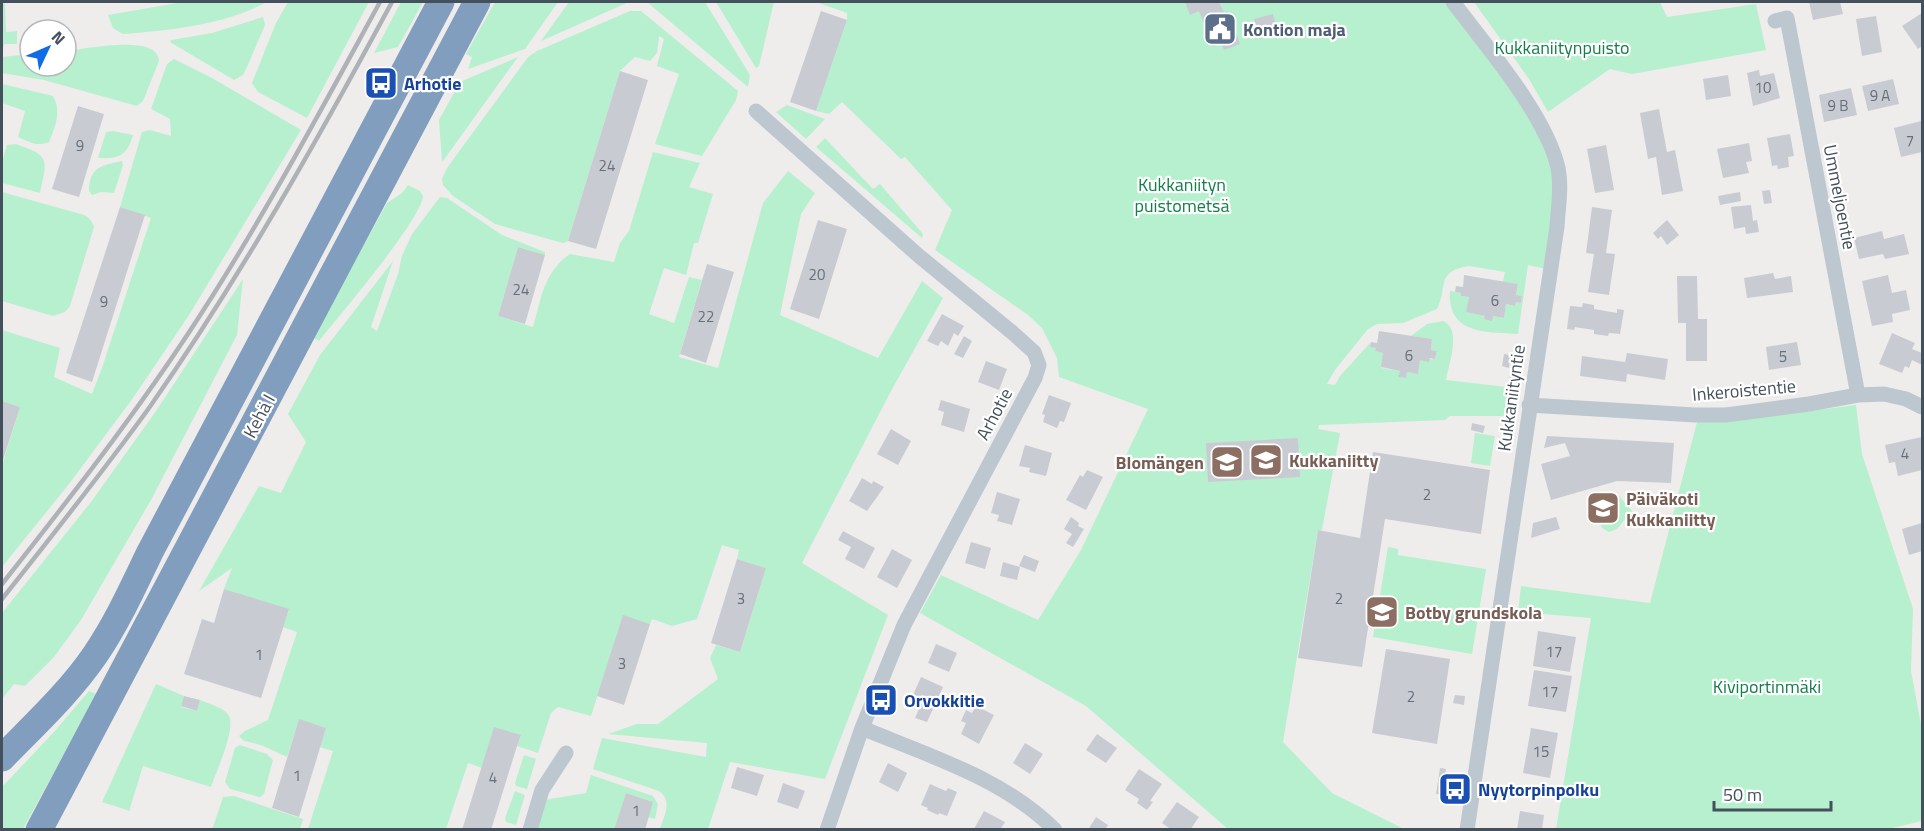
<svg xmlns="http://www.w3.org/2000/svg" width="1924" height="831" viewBox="0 0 1924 831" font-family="'Titillium Web',sans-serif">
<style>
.green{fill:#b7f0ce}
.building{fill:#c9cbd2}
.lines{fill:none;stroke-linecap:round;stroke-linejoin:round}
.street{stroke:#bcc7d0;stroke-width:15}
.highway{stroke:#819ebf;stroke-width:27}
.rail{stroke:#aeb2b7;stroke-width:4.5}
.labels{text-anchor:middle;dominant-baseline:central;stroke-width:4.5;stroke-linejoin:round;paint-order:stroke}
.number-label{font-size:15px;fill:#656f79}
.service-label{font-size:18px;font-weight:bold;fill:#4e5e75;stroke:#fff;text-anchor:start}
.park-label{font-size:18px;fill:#127f49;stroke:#fff}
.transit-label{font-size:18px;font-weight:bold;fill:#164399;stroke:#fff;text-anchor:start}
.street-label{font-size:18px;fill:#44505b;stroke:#fff}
.education-label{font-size:18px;font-weight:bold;fill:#785e54;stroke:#fff;text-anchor:start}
</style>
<rect width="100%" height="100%" fill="#efecec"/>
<path class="green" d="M2,2H5L6,32L17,31V44H4L2,57L30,54V66H66V51C85,49 159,33 159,61L143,101L137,106L44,80L2,73Z
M183,2H267C224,25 171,30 123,34L113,28L108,15Z
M288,2H369L307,118L258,92L252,83L276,23Z
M401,2H423L398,47L374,53Z
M495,2H558L525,49L468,69L472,57L466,54Z
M569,2H629L541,41Z
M652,2H705L750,75L748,87L648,3Z
M716,2H774L759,66L756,68Z
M816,2H1446L1533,121L1552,170L1556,193L1546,269L1528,265L1518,334C1487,332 1447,335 1450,291L1461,293V296L1469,297L1467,312L1485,316V319L1491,320L1493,316L1504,318L1506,304L1515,306L1516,302L1521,303L1522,296L1516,295L1518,284L1503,282L1505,272L1469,266C1435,271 1448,288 1437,309L1403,323L1377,324L1368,329L1335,370L1327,384L1335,385L1340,376L1371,342L1370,347L1376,348V351L1383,353L1381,368L1400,371L1399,377L1406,378L1407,372L1418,373L1420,360L1435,359L1437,351L1431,350L1432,339L1411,336L1427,324L1443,321C1462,329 1449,363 1446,380L1507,387L1510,374L1515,380C1513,393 1509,402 1507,416H1450L1445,420L1319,425L1318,429L1340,433L1322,530H1318L1283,742L1332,793L1404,829H1228L1086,706L920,613L941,575L1038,620L1081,550L1148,409L1059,377L1057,358L1042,328L1028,315L935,250L952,210L905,157L901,159L842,102L829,114L816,111L847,20V13Z
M1474,2H1660L1667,17L1756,4L1766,50L1632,74L1610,69L1548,112L1529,79Z
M630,11H641L738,91L736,100L702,156L655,144L679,74L657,66L664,39L659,36L657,53L650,61L635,57L620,71L568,241L563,243L495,224L453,196L443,185L442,179L447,168L528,57L537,51Z
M263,17L265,25L247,67L243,75L234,80L170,42L171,40L212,33Z
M518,57L443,161H442L439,120L460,82Z
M174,59L212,78L301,130L189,315L133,398L69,484L2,567V465L20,407L2,401V330L60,348L54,377L92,394L102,368L151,218L120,207L142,132L150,130L171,136L170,119L151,109L167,64Z
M2,84L53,96C62,111 55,128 49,142C37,147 29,142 18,137L25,111L2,103Z
M787,105L825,119L806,139L776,112Z
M113,131L133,135C127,156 119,159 98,158L106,132Z
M825,138L873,189L880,184L923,234L922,238L816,147Z
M16,144C51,156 47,159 40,193L2,183V162L7,145Z
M653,152L700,163L689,187L713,194L698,243H694L686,275L664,268L649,314L674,323L689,277L702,280L679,357L718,368L763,203L788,171L815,193L801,214L780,315L878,358L922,281L943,298L891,391L802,563L888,615L825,779L730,762L708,829H660C664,816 673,801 659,791L593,769L602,738L706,757L707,743L608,734L637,724H658L718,679L710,658L716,645L740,652L766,568L737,559L739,550L722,545L697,619L672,626L652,619L650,624L623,616L591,716L558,707L551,713L538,753L517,746L521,736L482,768L468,763L446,829H308L333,751L320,747L326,728L299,720L287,757L261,745L244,741L239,736L245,731L268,720L297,632L283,627L289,610L224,589L232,568L199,591L259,486L281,493L306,442L288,414L320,355L393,261L371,327L377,331L398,274L402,256L412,234L440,197L447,198L502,235L545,252V255L518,247L498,316L533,327C542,297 543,273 570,254L614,262L620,243L629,231Z
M122,161L123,165L114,193L101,192L92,195L89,191C89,167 102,165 122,161Z
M408,185L420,191L423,196C421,220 339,316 319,341L313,337L387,203L402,193Z
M2,192L84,215C90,218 92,221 94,227L70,306L65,312L53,316L2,301Z
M243,279L237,335L151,500L81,620L54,657L25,686L14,684L2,699V613L91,502L156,411Z
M1856,405L1862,454L1913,609L1911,671L1922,730V821L1884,830L1556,829L1591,618L1518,612L1521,586L1650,603L1697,422L1764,417Z
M1475,433L1495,436L1490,466L1471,463Z
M1612,493L1619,496L1632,511L1617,529L1609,532L1602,528C1596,514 1596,499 1612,493Z
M1388,547L1398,549V555L1486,569L1472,654L1373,637Z
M156,684L184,696L181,707L197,711L200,700C209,704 224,707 229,716C236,729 216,772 211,787L143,766L130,808V811L102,802Z
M89,691L97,694L23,829H2V787L53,733Z
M240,745L267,754L273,760L264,794L260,797L230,789L225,782L235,748Z
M524,755L536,759L527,789L516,786L515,783Z
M591,775L653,796L658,804L655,819L648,817L653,802L626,793L615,829L536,830L544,800L586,793Z
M515,791L525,795L516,825L506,822L505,818Z
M234,796L303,819L300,829L212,830L223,797Z"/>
<path class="building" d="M1185,2H1219L1224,13L1227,11L1240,44L1224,50L1221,43L1213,47L1199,11L1190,15Z
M1809,2H1840L1843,14L1813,20Z
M821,11L847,20L816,111L790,102Z
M1922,13V46L1918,49L1902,26Z
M1273,14L1278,34L1259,39L1254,19Z
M1876,16L1882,52L1862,56L1856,19Z
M1759,70L1760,76L1774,73L1780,98L1753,106L1747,73Z
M620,71L648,80L596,249L568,241Z
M1728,75L1731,96L1706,100L1703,79Z
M1893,79L1899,104L1868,111L1862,86Z
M1851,88L1857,115L1824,122L1819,95Z
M78,106L104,114L79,197L52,189Z
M1659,109L1667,152L1675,150L1683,191L1662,195L1656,157L1648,159L1640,113Z
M1921,121L1922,152L1901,157L1894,128Z
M1790,134L1794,156L1788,157L1789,167L1778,169L1777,165L1772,166L1767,138Z
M1749,143L1752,161L1746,162L1749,173L1723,178L1717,149Z
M1606,145L1614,190L1595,193L1587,149Z
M1770,190L1772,203L1764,204L1762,191Z
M1740,192L1741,201L1720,205L1718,196Z
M1751,205L1753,221L1757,220L1759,232L1746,234L1745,227L1734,229L1731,207Z
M120,207L145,215L92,382L66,373Z
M1592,207L1612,210L1606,253L1615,254L1609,295L1588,292L1594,254L1586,253Z
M818,220L847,229L819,319L790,309Z
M1667,220L1679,235L1667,245L1661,236L1658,239L1653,233Z
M1882,231L1884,239L1904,234L1909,254L1885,259L1883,254L1859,259L1854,238Z
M518,247L545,255L525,324L498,316Z
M707,264L734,272L706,363L680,354Z
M1773,273L1775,279L1791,276L1793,292L1747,298L1744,278Z
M1464,275L1518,284L1516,295L1522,296L1521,303L1516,302L1515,306L1506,304L1504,318L1493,316L1492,321L1484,319L1485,316L1466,312L1469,297L1461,296V293L1455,292L1456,286L1463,287Z
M1888,275L1892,293L1906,290L1910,310L1892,314L1893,322L1872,326L1862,281Z
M1677,276H1697L1698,319H1707V361H1686V323H1678Z
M1583,303L1594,305V309L1617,313V309L1624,310L1620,334L1609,333L1608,336L1594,334V330L1575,327L1574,330L1567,329L1570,306L1582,307Z
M942,314L964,326L958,336L954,333L948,346L941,341L938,346L927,341Z
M1379,331L1432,339L1431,350L1437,351L1435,359L1430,358L1429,362L1420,360L1418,374L1407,372L1406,378L1398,377L1400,371L1381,367L1383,353L1375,351L1376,348L1370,347L1371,342L1377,343Z
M1892,333L1915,343L1912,349L1922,353V365L1912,360L1909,368L1905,366L1902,373L1879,364Z
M964,336L972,341L963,358L954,354Z
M1797,342L1801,365L1769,370L1766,347Z
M1627,353L1668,359L1665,380L1627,374L1626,382L1580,376L1582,356L1625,362Z
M1504,354L1511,355L1509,368L1502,366Z
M986,361L1007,369L999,390L978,382Z
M1049,395L1071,403L1064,422L1060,421L1057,428L1043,422L1045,415L1042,414Z
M941,400L970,409L964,432L941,425L944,412L938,410Z
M2,401L20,407L2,463Z
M1472,423L1485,426L1483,433L1471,430Z
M891,429L911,441L898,465L877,454Z
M1547,436L1674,443L1671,483L1617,481L1551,500L1541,464L1570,456L1565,443L1544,448Z
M1922,437V470L1898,476L1895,462L1889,463L1885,445Z
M1298,438L1300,477L1208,482L1206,443Z
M1025,445L1052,453L1046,476L1029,472L1030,468L1019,466Z
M1373,452L1490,470L1481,534L1385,519L1362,667L1298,658L1318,530L1360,538Z
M1087,470L1103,477L1086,510L1066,500L1080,475L1083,477Z
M862,478L872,484L873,481L884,487L867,511L849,501Z
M997,492L1020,499L1012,525L997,521L999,515L991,513Z
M1071,517L1079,523L1078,526L1084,529L1073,547L1066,543L1072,534L1064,529Z
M1556,517L1560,529L1531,538L1533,523Z
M1922,523V551L1909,555L1902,529Z
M843,531L875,548L864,569L845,559L851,547L838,540Z
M971,542L991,548L985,569L965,563Z
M892,549L912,560L897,588L877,577Z
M1024,555L1039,561L1035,572L1019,566Z
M737,559L766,568L740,652L711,643Z
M1003,562L1020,567L1017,580L1000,576Z
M224,589L289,609L261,698L184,674L202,619L214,623Z
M623,615L650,624L624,705L597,696Z
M1538,631L1576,637L1570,672L1533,666Z
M936,644L957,653L949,672L928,663Z
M1386,649L1450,659L1437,744L1372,733Z
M1534,670L1572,676L1566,712L1528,706Z
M921,677L943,687L927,722L915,718L923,700L913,695Z
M1455,695L1465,696L1464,705L1453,703Z
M184,696L200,700L197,711L181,706Z
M976,706L994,715L979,744L961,734L966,723L961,721L966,710L972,713Z
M299,719L326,728L299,817L272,808Z
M494,727L521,735L517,746L491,830H462Z
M1531,728L1558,733L1550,778L1523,773Z
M1097,734L1117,748L1106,763L1086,750Z
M1025,743L1043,754L1030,774L1013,763Z
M888,763L907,773L898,792L879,782Z
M737,767L764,775L757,796L731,788Z
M1440,768L1446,769L1442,795L1436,794Z
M1139,769L1162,784L1150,801L1153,802L1147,810L1137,803L1139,799L1125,790Z
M783,783L805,791L798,809L777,802Z
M930,784L946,791L948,788L957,792L947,816L939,813L938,815L927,810L928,808L921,805Z
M626,793L653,802L645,830H614Z
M1177,802L1199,817L1190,830H1172L1162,823Z
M984,811L1005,822L1000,830L974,829Z
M1520,811L1544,815L1542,830H1517Z
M1096,817L1108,825L1105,830H1088Z"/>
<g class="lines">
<path class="street" d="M1453,2C1486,46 1546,115 1558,168C1562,187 1558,208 1557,227L1467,830
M1775,21L1787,18L1858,395
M756,111L919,256L1014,334L1034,352L1039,365L1035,378L904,625L862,728L827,830
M1529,405L1695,415H1726L1809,404L1858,395L1884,394L1906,399L1922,407
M862,728C929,756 1003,778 1055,830
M530,830L542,790L566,753"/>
<path class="highway" d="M2,758C34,725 69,693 95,655C117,623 133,587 150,552L441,2
M39,830L477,2"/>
<path class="rail" d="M2,584C70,498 139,410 199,317C265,215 322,108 380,2
M2,599C52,536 102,473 149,408C240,278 317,141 392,2"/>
</g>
<defs>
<g id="civic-square" transform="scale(1.725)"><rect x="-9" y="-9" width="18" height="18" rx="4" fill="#5c6f8a" stroke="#fff"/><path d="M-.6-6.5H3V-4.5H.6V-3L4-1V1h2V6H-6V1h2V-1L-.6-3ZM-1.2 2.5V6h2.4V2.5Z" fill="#fff"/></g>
<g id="bus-square" transform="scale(1.725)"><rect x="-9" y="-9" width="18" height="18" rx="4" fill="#1a4fb4" stroke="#fff"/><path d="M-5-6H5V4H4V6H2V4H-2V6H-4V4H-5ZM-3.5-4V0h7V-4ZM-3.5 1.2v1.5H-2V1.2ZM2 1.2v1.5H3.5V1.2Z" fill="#fff"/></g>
<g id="school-square" transform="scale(1.725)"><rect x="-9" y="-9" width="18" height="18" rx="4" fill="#8d6e63" stroke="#fff"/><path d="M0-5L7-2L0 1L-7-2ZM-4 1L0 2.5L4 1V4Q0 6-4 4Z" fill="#fff"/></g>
</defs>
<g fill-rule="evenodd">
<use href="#civic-square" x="1220" y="29"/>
<use href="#bus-square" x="381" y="83"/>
<use href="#school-square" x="1266" y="460"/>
<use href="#school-square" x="1227" y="462"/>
<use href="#school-square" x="1603" y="508"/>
<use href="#school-square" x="1382" y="612"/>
<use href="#bus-square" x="881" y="700"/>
<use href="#bus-square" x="1455" y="789"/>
</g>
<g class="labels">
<g class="number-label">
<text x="1763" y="87">10</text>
<text x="1880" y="95">9 A</text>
<text x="1838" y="105">9 B</text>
<text x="1910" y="140">7</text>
<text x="80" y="145">9</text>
<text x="607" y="165">24</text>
<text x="817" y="274">20</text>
<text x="521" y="289">24</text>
<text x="1495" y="300">6</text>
<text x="104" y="301">9</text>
<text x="706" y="316">22</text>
<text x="1409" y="355">6</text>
<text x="1783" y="356">5</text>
<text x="1905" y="453">4</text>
<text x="1427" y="494">2</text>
<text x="741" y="598">3</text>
<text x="1339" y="598">2</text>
<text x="1554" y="651">17</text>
<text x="259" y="654">1</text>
<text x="622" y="663">3</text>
<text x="1550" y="691">17</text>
<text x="1411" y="696">2</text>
<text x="1541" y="751">15</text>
<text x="297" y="775">1</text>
<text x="493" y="777">4</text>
<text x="636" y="810">1</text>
</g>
<g class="service-label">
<text x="1243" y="29">Kontion maja</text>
</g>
<g class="park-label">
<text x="1562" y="47">Kukkaniitynpuisto</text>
<text x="1182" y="184">Kukkaniityn<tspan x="1182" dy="21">puistometsä</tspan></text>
<text x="1767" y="686">Kiviportinmäki</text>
</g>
<g class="transit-label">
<text x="404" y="83">Arhotie</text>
<text x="904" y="700">Orvokkitie</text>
<text x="1478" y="789">Nyytorpinpolku</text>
</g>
<g class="street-label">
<text transform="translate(1840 197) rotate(79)">Ummeljoentie</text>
<text transform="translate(1744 390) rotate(-5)">Inkeroistentie</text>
<text transform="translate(1511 398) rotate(-82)">Kukkaniityntie</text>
<text transform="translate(994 414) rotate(-62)">Arhotie</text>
<text transform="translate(259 416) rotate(-62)">Kehä I</text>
</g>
<g class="education-label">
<text x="1289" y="460">Kukkaniitty</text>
<text x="1204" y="462" text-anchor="end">Blomängen</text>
<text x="1626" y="498">Päiväkoti<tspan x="1626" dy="21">Kukkaniitty</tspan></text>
<text x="1405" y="612">Botby grundskola</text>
</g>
</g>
<rect width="1924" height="831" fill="none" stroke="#44505b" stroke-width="6"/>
<g transform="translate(48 48) rotate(46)"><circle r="28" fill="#ffffff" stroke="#b4b9bd" stroke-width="1.5"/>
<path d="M0-4.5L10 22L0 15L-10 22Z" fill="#106be6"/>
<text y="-9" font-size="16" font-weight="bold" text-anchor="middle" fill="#44505b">N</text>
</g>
<path d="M1714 801v9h117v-9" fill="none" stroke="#44505b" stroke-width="3"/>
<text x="1723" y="801" font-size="18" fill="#44505b" stroke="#ffffff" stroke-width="4.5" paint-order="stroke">50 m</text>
</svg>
